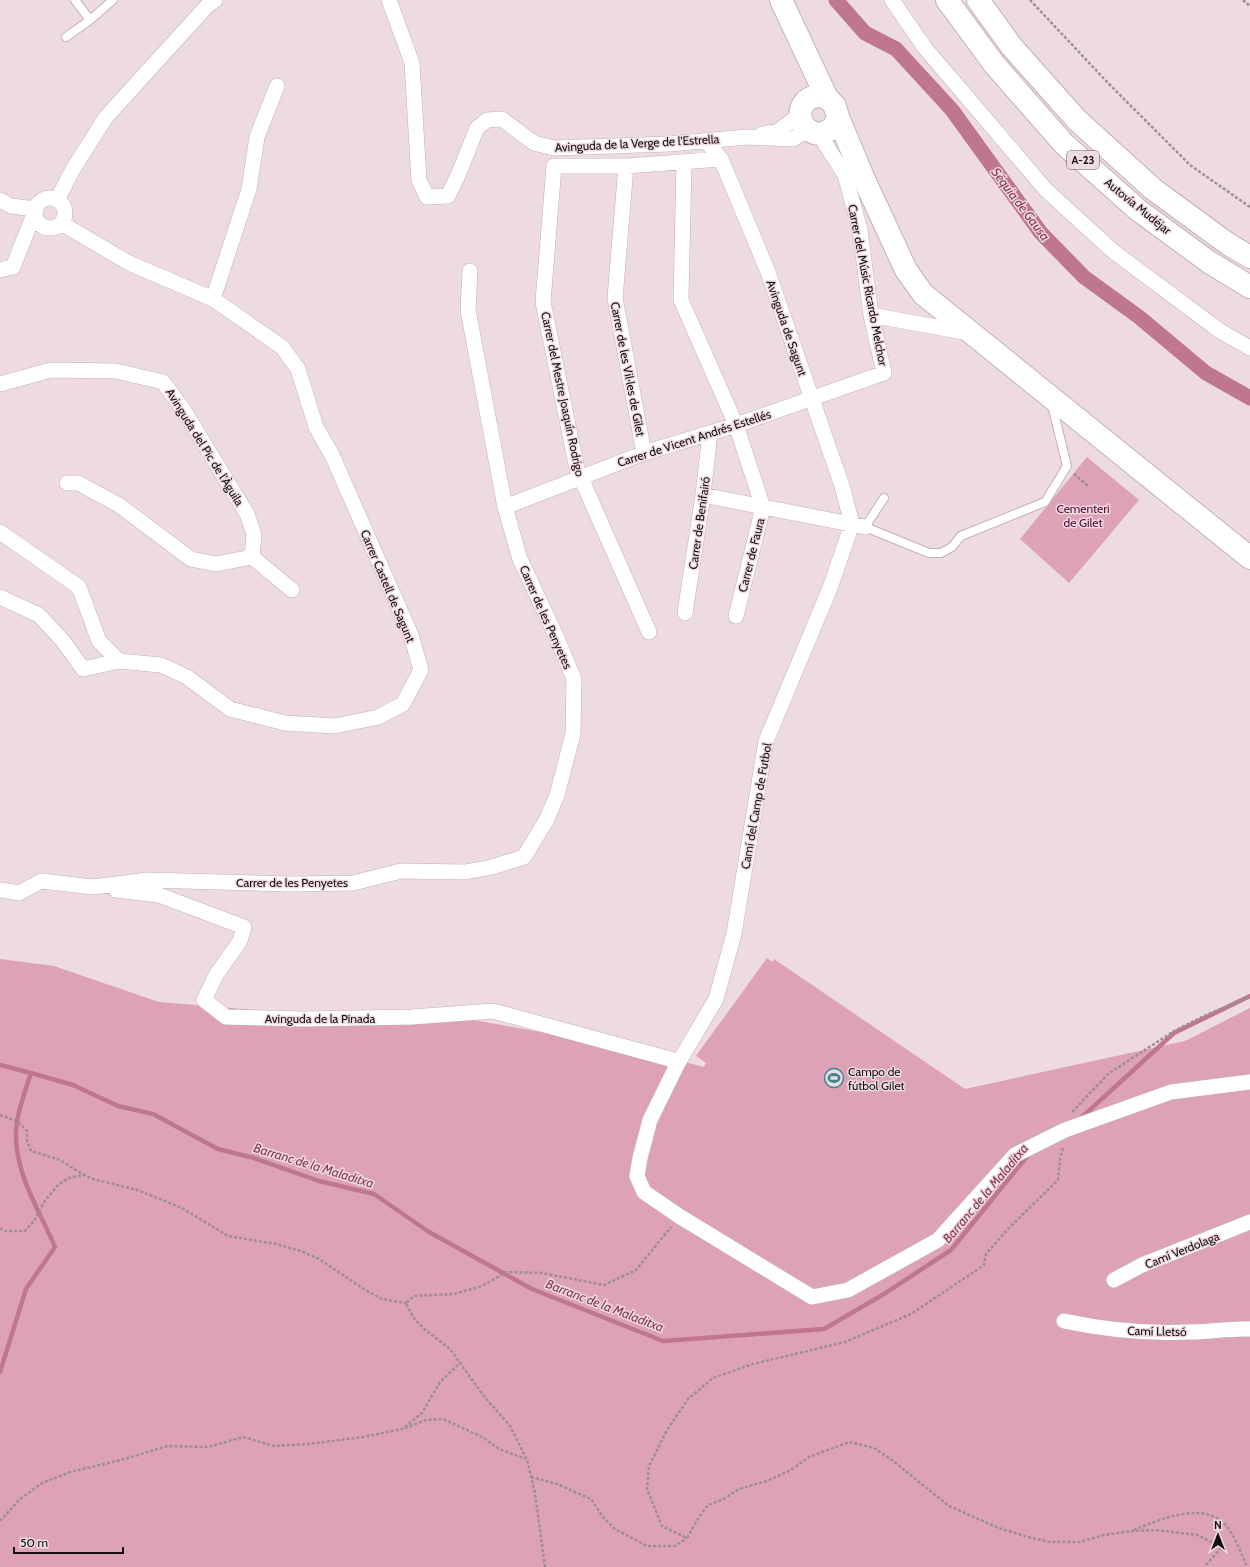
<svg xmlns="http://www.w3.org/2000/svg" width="1250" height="1567" viewBox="0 0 1250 1567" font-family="Cabin,sans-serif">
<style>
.green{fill:#dea2b7}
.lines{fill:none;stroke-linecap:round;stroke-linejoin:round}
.stream{stroke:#bf7791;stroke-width:4.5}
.canal{stroke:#bf7791;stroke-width:15}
.lane-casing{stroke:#c2b0b6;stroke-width:10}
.street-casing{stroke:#c2b0b6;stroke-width:16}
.secondary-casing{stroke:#c2b0b6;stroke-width:24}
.highway-casing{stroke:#c2b0b6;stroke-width:24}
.path{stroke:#9d8e93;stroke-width:2.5;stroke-dasharray:3 2;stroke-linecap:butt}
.lane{stroke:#fff;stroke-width:8}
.street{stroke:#fff;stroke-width:15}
.secondary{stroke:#fff;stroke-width:22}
.highway{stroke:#fff;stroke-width:22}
.labels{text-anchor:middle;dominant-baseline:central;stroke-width:3;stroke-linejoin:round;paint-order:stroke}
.shield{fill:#eedbe1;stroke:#564c4f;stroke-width:1}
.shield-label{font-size:11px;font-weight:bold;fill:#150e10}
.street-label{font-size:12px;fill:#150e10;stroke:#eedbe1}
.park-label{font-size:12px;fill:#58002f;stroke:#eedbe1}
.poi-label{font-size:12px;fill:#150e10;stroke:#eedbe1;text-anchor:start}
.water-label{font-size:13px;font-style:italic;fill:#8a3358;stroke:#eedbe1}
</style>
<rect width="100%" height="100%" fill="#eedbe1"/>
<path class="green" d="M1087,457L1139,500L1069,583L1020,539Z
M767,958L772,962L774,959L965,1089L1185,1041L1250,1008V1567H0V959L54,966L159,1002L356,1018L445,1015L626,1047L704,1067L706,1063L696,1056Z"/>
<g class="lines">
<path class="stream" d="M0,1065L31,1073L73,1085L118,1106L153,1114L218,1149L254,1158L319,1181L374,1194L429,1232L532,1289L663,1341L824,1329L884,1294L951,1250L1029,1154
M1081,1118L1174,1033L1250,996
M0,1372L26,1289L55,1247C40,1212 17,1177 16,1138C15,1117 25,1092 31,1073"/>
<path class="canal" d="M836,0L865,33L896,49L952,110L1041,233L1084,277L1139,317L1206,373L1250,398"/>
<g class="lane-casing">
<path id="lane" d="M75,0L90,20L113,0
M66,37L90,20
M884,498L865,527L929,553H941L952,547L961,536L1045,502L1067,466L1052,405"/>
</g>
<g class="street-casing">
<path id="street" d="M389,0L412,63L419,180L427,197L448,196L459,173L477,128L487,120L502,119L534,143L554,148L669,144L747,137L793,139L807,130
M892,0L925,48L1046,190L1114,252L1220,331L1250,348
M762,134L778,131L800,115
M705,140L721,159L768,272L842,486L852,524L830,588L766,741L734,934L716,999L677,1065L650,1120L640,1158L637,1176L644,1192L679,1216L812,1297L848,1290L938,1240L1015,1155L1065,1130L1171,1092L1250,1082
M684,162L681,300L736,425L763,507L736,616
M626,166L615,298L644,453
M35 213a15 15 0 1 1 30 0a15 15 0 1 1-30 0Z
M0,200L11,206L36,209L13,267L0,270
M57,200L73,169L106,117L207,6L215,0
M213,299L249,189L257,137L277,86
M871,315L969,333
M0,384L51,370L116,371L163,382L183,409L247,514L254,535L252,557L216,564L191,559L119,505L78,483H67
M703,495L865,527
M505,507L644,453L736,425L884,373L871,315L860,230L845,175L819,134
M0,532L79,587L99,641L119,661L161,665L187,677L230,709L285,723L335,726L378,717L403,704L421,670L411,635L332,455L316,427L298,369L282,347L213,299L129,263L61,223
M252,557L292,590
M0,597L39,615L63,641L83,669L119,661
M685,613L703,495L710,433
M649,632L577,469L543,302L554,166H626L721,159
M0,890L19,893L41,881L93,887L148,880L291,884L353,883L401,871L465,872L492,867L524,857L547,819L557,795L573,734L574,679L556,636L520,559L505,507L468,310L470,271
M116,890L159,895L244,927L240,941L216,975L204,1000L226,1017L304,1019L412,1017L493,1011L670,1059L677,1065
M1114,1280L1142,1265L1250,1222
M1064,1321C1106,1330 1146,1334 1189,1332C1209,1332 1230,1328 1250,1329"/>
</g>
<g class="secondary-casing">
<path id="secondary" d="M781,0L827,98L835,106L838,117L863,177L906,270L923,294L1250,558
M827,98C824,97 820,96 818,96C793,98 795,134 822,134L833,128L838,117"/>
</g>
<g class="highway-casing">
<path id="highway" d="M947,0L994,64L1064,144L1138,210L1209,262L1250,287
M978,0L1012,47L1077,120L1153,189L1228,244L1250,257"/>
</g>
<path class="path" d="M1030,0L1109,84L1190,165L1250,207
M1243,0L1250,6
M1074,474L1088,486
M1072,1112L1108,1074L1174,1031L1208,1014L1250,997
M0,1115L17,1121L27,1131V1140L31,1151L60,1160L84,1175
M1063,1148L1060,1158L1058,1180L1007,1230L986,1254L984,1265L911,1314L845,1342L753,1364L713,1378L688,1399L667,1430L649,1466L647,1489L662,1526L687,1538L699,1517L708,1505L724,1499L739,1489L767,1481L791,1470L809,1457L849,1442L874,1448L892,1460L949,1506L999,1528L1028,1537L1050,1542H1080L1104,1535L1132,1531L1156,1530L1197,1535L1222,1547L1204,1567
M0,1228L5,1231H25L34,1221L44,1202L57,1186L68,1178L84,1175L93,1179L137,1190L182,1208L228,1236L276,1244L301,1251L319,1259L364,1289L382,1299L406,1303
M405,1428L426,1420L443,1419L484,1438L499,1449L526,1459
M531,1477L557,1484L591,1499L603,1517L615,1529L647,1546H675L687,1538
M0,1521L19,1500L42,1483L70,1472L125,1459L167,1446L208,1447L243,1437L274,1446L308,1444L363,1437L402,1429L422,1413L440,1382L461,1362
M1134,1530C1161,1519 1206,1499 1228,1528C1236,1540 1242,1554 1247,1567
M545,1567L535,1493L527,1460L510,1426L483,1395L450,1349L423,1328L413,1317L406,1303L414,1296L454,1294L482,1286L507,1272L542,1273L604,1285L636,1270L671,1227"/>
<use href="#lane" class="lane"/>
<use href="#street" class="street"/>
<use href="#secondary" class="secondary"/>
<use href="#highway" class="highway"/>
</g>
<defs>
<g id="stadium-ring" transform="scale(1)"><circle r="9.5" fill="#eedbe1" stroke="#3f868f" stroke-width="1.5"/><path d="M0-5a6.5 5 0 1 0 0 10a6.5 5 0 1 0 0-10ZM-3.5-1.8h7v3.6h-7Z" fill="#3f868f"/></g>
</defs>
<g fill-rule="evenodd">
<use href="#stadium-ring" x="834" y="1078"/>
</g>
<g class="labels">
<rect class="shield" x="1067" y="151" width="32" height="18" rx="3"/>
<g class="shield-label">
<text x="1083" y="160">A-23</text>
</g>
<g class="street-label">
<text transform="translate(637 143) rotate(-3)">Avinguda de la Verge de l'Estrella</text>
<text transform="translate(1138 206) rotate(39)">Autovía Mudéjar</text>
<text transform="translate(868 285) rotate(79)">Carrer del Músic Ricardo Melchor</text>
<text transform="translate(787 328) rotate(71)">Avinguda de Sagunt</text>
<text transform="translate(628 369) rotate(79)">Carrer de les Vil·les de Gilet</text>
<text transform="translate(563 394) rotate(78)">Carrer del Mestre Joaquín Rodrigo</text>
<text transform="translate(694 438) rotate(-18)">Carrer de Vicent Andrés Estellés</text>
<text transform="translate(205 447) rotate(58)">Avinguda del Pic de l'Àguila</text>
<text transform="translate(699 523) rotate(-82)">Carrer de Benifairó</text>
<text transform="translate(751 555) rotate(-76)">Carrer de Faura</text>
<text transform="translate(388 586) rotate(67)">Carrer Castell de Sagunt</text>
<text transform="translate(546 617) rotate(66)">Carrer de les Penyetes</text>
<text transform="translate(756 806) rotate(-80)">Camí del Camp de Futbol</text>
<text x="292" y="882">Carrer de les Penyetes</text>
<text x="320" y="1018">Avinguda de la Pinada</text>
<text transform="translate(1182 1250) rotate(-22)">Camí Verdolaga</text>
<text transform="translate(1157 1331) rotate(1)">Camí Lletsó</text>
</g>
<g class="park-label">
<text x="1083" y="508">Cementeri<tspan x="1083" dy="14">de Gilet</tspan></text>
</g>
<g class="poi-label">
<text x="848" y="1071">Campo de<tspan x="848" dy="14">fútbol Gilet</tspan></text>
</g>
<g class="water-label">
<text transform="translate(1021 204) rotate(53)">Séquia de Gausa</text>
<text transform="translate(314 1165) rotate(17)">Barranc de la Maladitxa</text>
<text transform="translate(985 1193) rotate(-50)">Barranc de la Maladitxa</text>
<text transform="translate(605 1305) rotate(21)">Barranc de la Maladitxa</text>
</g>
</g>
<g transform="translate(1218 1535)" stroke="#eedbe1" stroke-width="3" paint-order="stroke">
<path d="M0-3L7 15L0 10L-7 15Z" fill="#150e10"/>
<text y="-6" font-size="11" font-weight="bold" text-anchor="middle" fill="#150e10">N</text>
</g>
<path d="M14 1547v6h109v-6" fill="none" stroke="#150e10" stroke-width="2"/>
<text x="20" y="1547" font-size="12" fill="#150e10" stroke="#eedbe1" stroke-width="3" paint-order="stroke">50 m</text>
</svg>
